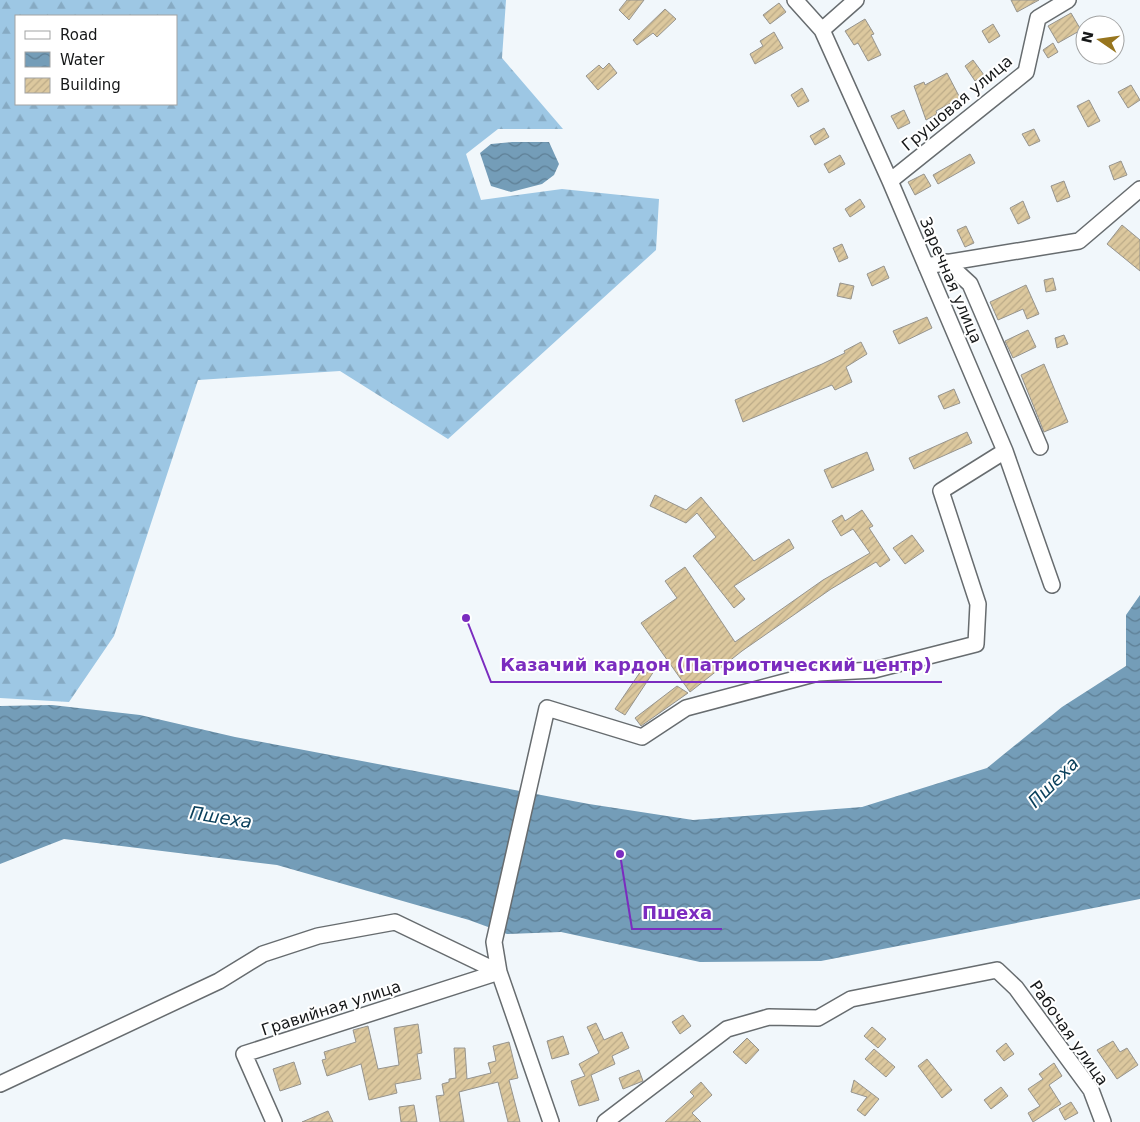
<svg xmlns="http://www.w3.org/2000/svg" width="1140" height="1122" viewBox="0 0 1140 1122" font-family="'DejaVu Sans',sans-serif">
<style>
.forest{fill:url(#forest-firs);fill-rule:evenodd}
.water{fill:url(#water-waves)}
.building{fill:url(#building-hatch);stroke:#96948e}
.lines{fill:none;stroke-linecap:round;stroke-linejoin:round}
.minor-casing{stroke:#676c6f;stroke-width:18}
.minor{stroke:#fff;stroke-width:15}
.labels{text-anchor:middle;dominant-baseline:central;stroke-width:4;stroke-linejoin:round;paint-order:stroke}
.street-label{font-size:16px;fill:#161819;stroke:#fff}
.water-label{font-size:18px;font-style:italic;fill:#0a405c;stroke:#fff}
.leader{fill:none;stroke:#7b2cbf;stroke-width:2}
.callout-dot{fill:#7b2cbf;stroke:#fff;stroke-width:2}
.callout-label{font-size:18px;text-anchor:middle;font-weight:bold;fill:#7b2cbf;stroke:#fff;stroke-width:4;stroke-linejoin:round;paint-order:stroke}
</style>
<defs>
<pattern id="forest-firs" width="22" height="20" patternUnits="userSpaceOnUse" patternTransform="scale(1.25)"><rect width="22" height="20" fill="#9dc7e4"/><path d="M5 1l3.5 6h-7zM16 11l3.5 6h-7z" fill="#86aac3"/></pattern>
<pattern id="water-waves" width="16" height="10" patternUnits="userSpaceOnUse" patternTransform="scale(1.25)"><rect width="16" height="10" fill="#749db8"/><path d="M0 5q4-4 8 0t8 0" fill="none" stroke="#5e7f95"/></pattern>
<pattern id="building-hatch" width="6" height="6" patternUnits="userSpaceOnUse" patternTransform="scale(1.25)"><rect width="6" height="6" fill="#dcc89e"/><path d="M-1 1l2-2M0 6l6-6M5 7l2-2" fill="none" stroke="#bcab88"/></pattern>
</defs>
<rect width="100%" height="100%" fill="#f1f7fb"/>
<path class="forest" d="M0,0H506L502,58L563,129H498L466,154L481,200L562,189L659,199L656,250L448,439L340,371L198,380L114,636L69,702L0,698ZM16,16H176V104H16Z"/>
<path class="water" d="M512,142H549L559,164L554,175L542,184L511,192L491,186L480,153L491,144Z
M1140,595V899L821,961L700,962L561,932L507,934L469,920L277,865L64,839L0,864V706L52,705L140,715L235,737L589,804L693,820L862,807L987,768L1062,707L1126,666V615Z"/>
<path class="building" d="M627,0H644L629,20L619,10Z
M1011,0H1039L1017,12Z
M779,3L786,12L770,24L763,15Z
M665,9L676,19L657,37L653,33L637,45L633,40Z
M1071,13L1081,30L1058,43L1048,26Z
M865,19L874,34L871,35L881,55L868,61L858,43L854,45L845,31Z
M993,24L1000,36L989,43L982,31Z
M774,32L783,48L755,64L750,54L763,46L760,41Z
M1053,43L1058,52L1048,58L1043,50Z
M973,60L984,75L975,81L965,66Z
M609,63L617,73L598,90L586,76L599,65L603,69Z
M947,73L960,98L936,111L937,114L926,120L914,86L924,82L925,85Z
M1131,85L1140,100L1128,108L1118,92Z
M802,88L809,101L798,107L791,95Z
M1089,100L1100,121L1088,127L1077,106Z
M904,110L910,123L898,129L891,116Z
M824,128L829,137L815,145L810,136Z
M1034,129L1040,141L1029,146L1022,134Z
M970,154L975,163L938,184L933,175Z
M840,155L845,164L829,173L824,164Z
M1121,161L1127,175L1114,180L1109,166Z
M924,174L931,186L915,195L908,182Z
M1064,181L1070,197L1057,202L1051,186Z
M860,199L865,207L850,217L845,209Z
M1023,201L1030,218L1018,224L1010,208Z
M1122,225L1140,240V271L1107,244Z
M966,226L974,243L965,247L957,230Z
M842,244L848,258L839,262L833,248Z
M884,266L889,278L872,286L867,274Z
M1053,278L1056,290L1046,292L1044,280Z
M840,283L854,286L851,299L837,296Z
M1026,285L1039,314L1027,319L1023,309L998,320L990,302Z
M927,317L932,328L899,344L893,331Z
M1028,330L1036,347L1013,358L1005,341Z
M1064,335L1068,344L1057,348L1055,338Z
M861,342L867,354L846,367L852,382L835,390L832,385L743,422L735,400L822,364L845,353L844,351Z
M1044,364L1068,422L1044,432L1021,375Z
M954,389L960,403L944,409L938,396Z
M967,432L972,443L914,469L909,458Z
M867,452L874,470L832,488L824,470Z
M655,495L686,510L701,497L754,561L789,539L794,548L734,586L745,599L734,608L693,556L716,537L697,513L686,523L650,506Z
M862,510L873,526L869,528L890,560L880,567L876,562L831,589L742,651L690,692L641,623L677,598L665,581L685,567L735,642L823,580L870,553L853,529L841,536L832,521L842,515L845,521Z
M912,535L924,551L905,564L893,548Z
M645,665L654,671L625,715L615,709Z
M677,686L688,693L641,726L635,718Z
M683,1015L691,1026L680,1034L672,1022Z
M596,1023L604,1040L622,1032L629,1048L612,1056L615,1064L591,1075L599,1100L579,1106L571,1081L585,1076L579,1064L599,1053L587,1027Z
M418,1024L422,1053L417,1054L421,1079L395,1084L397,1093L369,1100L361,1064L327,1076L322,1060L326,1059L324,1052L356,1042L353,1030L368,1026L378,1069L399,1065L394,1028Z
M872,1027L886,1039L878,1048L864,1036Z
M563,1036L569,1054L552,1059L547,1041Z
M747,1038L759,1050L746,1064L733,1052Z
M1113,1041L1120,1052L1127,1048L1138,1065L1117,1079L1097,1050Z
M509,1042L518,1078L509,1080L520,1122H508L498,1082L459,1092L464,1122H440L436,1096L444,1095L442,1084L449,1082V1079L456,1078L454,1048H465L467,1079L491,1073L488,1063L496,1061L493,1046Z
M1006,1043L1014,1054L1004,1061L996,1051Z
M874,1049L895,1067L886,1077L865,1059Z
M927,1059L952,1090L942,1098L918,1066Z
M294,1062L301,1084L280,1091L273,1069Z
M1054,1063L1062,1076L1049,1085L1061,1104L1033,1122L1028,1113L1040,1106L1028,1089L1043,1079L1039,1074Z
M639,1070L643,1081L623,1089L619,1078Z
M854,1080L879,1099L865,1116L857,1110L867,1097L851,1092Z
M701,1082L712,1095L692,1113L701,1122H665L694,1096L690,1092Z
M1001,1087L1008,1096L991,1109L984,1100Z
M1071,1102L1078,1113L1065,1120L1059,1109Z
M414,1105L417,1122H401L399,1107Z
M328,1111L333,1122H302Z"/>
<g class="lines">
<g class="minor-casing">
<path id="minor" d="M795,0L822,30L890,181L1005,451L1052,585
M822,30L856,0
M890,181L1026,72L1038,18L1068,0
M946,262L970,284L1040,447
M926,266L1079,241L1140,189
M0,1084L219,981L263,954L318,936L395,922L499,972
M274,1122L244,1054L499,972
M551,1122L499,972L494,942L547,708L642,737L686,708L818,673L874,670L976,644L978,604L941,491L1005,451
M605,1122L727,1029L769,1017L818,1018L851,999L997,970L1016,988L1091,1090L1103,1122"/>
</g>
<use href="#minor" class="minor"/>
</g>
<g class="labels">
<g class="street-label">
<text transform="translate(957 103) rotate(-40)">Грушовая улица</text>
<text transform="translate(951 280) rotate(67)">Заречная улица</text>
<text transform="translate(331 1008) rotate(-18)">Гравийная улица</text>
<text transform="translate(1069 1033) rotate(55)">Рабочая улица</text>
</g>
<g class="water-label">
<text transform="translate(1053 782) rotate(-45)">Пшеха</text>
<text transform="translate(221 817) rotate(9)">Пшеха</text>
</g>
</g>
<path class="leader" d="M466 618L491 682H942M620 854L632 929H722"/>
<g class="callout-dot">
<circle cx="466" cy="618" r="5"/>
<circle cx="620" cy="854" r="5"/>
</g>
<g class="callout-label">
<text x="716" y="671">Казачий кардон (Патриотический центр)</text>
<text x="677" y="919">Пшеха</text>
</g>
<rect x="15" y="15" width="162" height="90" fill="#ffffff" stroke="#a2a3a3"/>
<rect x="25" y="31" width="25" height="8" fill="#ffffff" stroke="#a2a3a3"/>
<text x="60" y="40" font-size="15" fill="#161819">Road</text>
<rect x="25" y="52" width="25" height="15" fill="url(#water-waves)" stroke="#a2a3a3"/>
<text x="60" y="65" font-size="15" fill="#161819">Water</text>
<rect x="25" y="78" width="25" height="15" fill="url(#building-hatch)" stroke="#a2a3a3"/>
<text x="60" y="90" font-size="15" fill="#161819">Building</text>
<g transform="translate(1100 40) rotate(283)"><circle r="24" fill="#ffffff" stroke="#a2a3a3"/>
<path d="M0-4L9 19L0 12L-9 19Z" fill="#97751e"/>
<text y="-8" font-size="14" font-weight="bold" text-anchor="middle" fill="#161819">N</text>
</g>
</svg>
